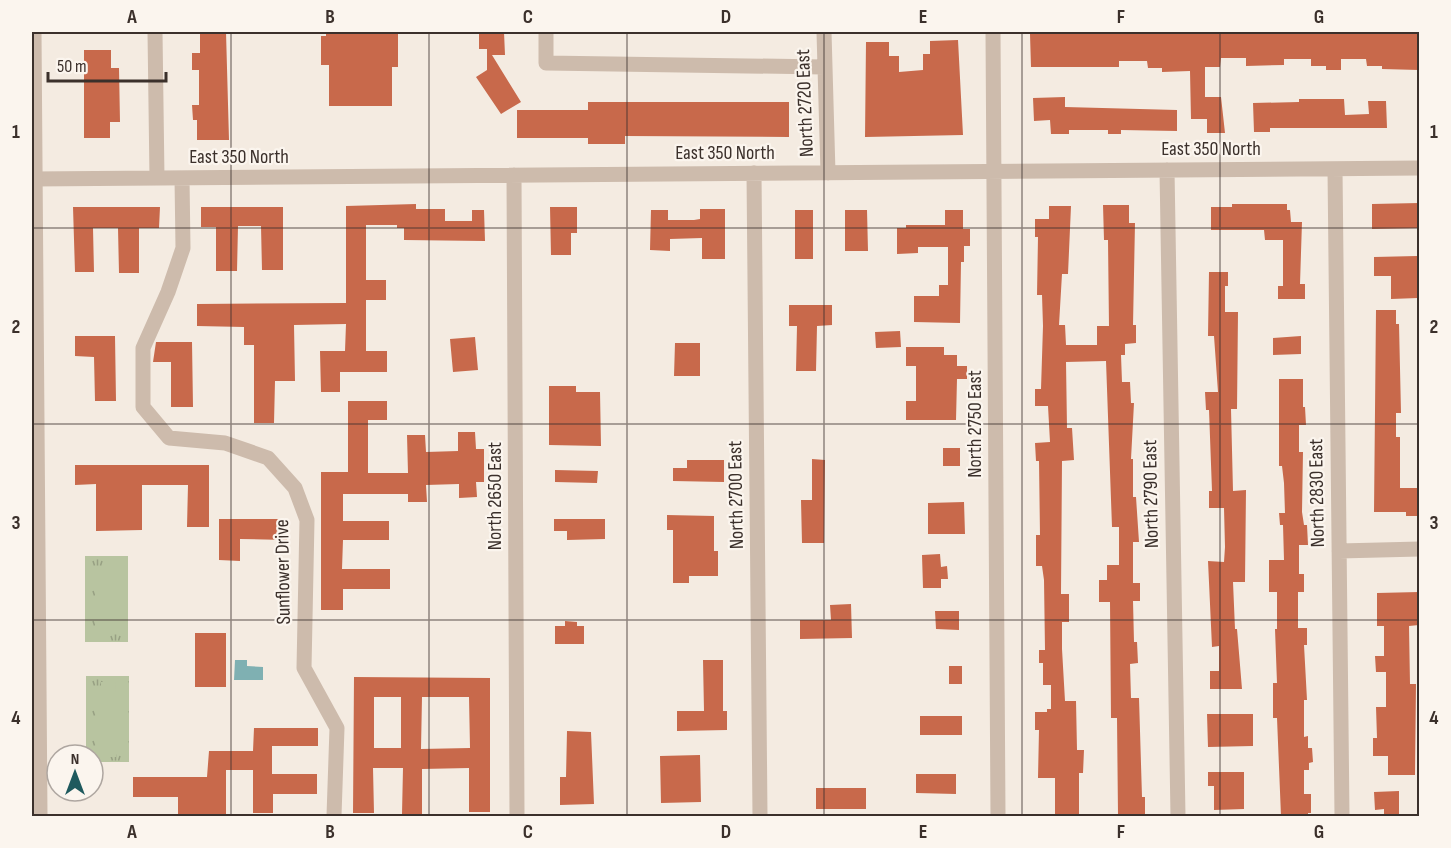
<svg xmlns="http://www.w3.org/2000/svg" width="1451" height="848" viewBox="0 0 1451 848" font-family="'Sofia Sans Condensed',sans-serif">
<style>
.park{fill:url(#park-tufts)}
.garden{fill:#b8c4a0}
.water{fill:#7fb0b2}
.building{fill:#c8694b;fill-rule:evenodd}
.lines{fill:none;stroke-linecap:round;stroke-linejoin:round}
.minor{stroke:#cdbbac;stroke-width:15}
.tertiary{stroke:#cdbbac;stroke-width:15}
.grid{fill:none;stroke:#3b302b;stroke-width:1.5;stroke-opacity:0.55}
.labels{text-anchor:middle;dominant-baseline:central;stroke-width:4.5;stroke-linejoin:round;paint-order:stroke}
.street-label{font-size:20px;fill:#3b302b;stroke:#fbf5ee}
.neatline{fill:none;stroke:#3b302b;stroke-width:2}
.grid-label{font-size:20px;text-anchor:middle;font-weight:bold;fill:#3b302b}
</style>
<defs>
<pattern id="park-tufts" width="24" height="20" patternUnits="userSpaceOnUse" patternTransform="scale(1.5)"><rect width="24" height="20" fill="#b8c4a0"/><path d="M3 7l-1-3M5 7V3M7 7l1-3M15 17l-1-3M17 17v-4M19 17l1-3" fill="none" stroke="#97a083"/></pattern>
</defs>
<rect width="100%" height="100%" fill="#f4ebe1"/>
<path class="park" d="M85,556H128V642H85Z
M86,676H129V762H93V755H86Z"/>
<path class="garden" d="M95,572H121V628H95Z
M101,682H115L116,692H122V748H116V757H101V748H96V692H101Z"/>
<path class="water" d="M235,660H247V666L263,667V680H234Z"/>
<path class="building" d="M200,32H226L229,140H197V120H193L192,105H199V70H192V53H200Z
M326,32L398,33V67H392V106H329V65H321V36H326Z
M479,32H504L505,55H492L521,102L501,114L476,77L487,70V49H479Z
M1190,32H1419V70L1382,69V66H1367L1366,59H1341V70H1326V66H1311V59H1284V65L1246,66V58H1221L1220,67H1205V97H1221L1225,133H1207V119H1191L1190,71L1162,72V68H1148L1147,61H1119V67H1031L1030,34Z
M958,40L963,135L865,137L866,42H889V56H899V72L923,70V54H930V41Z
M84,50H111V68H119L120,122H110V138H84Z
M1065,97V107L1177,110V131L1121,130V134H1108V130H1069V134H1051L1050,120L1034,121L1033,98Z
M1299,99H1344L1345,115L1369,114L1368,101H1386L1387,128H1270V132H1254L1253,103L1299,102Z
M588,102H789V137L625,136V144H588V138H517V110H588Z
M1419,203V228L1372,229V204Z
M416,204V209H445V221H472V210H484L485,241L404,240V228H397V225H366V280H386V300H366V351H387V372H340V392H321L320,351H345L346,324L294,325L295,381H275L274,423H254V345H244V327L197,326V304L346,303V206Z
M1232,204H1287V210H1290L1291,222H1302L1300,284H1305V299H1278V286H1283V240H1265L1264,230H1211V207H1232Z
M1103,205H1129V223H1135L1133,325H1136V343L1125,344V355H1121L1122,382H1130L1131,403H1134L1131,459H1133V497H1136L1139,542H1133V583H1140V601H1133L1134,642H1137L1138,663L1130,664L1131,698H1139L1142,797H1145V815H1118L1117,718H1111L1110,602H1099V580H1107V565H1119V527H1112L1106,361L1066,362L1067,428H1072L1074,460L1062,461L1061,594H1069V622H1062V649L1065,701H1076L1077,750H1084L1083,773H1079V816H1055V778H1038L1039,730H1035V712H1047V709H1051V685H1043V663H1039V650H1045L1044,580L1042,566H1036V535H1040L1039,461H1036L1035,443L1050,442L1048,406H1035V389H1041L1043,326L1042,295H1037L1038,237H1035V219H1049V206H1071L1068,274H1062L1059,325H1065L1066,345H1097V326H1109L1108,240H1104Z
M73,207H160L159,228H139V273H119L118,228H93L94,272H75Z
M201,207H283V270H262L261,226H238L237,271H216V227H201Z
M550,207H577V233H571V255H551Z
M700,209H725V259H702V238L670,239V251L650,250L651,210H668V220H694L700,219Z
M795,210H813V259H795Z
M845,210H867L868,251H845Z
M945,210H963V229H970V246H964V262H961L960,323L914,322V296H939V285H948V247H918V253L897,254V228H906V225H945Z
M1417,256L1418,298L1391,299V276H1374V257Z
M1209,272H1228V286H1225V312H1238L1237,409H1231L1233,491L1246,490L1245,582H1233L1235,629H1237L1242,689H1210V671H1219V646L1212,647L1208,561L1224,562L1225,547L1224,508H1209V491H1212L1209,410H1206L1205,392H1218L1214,336H1208Z
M789,305H832V325L817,326L816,371H796L797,326H789Z
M1376,310H1396V324H1399L1401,413H1396V437H1400V488H1419V516H1406V512H1374Z
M900,331L901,347L876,348L875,332Z
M75,336H115L116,401H95L94,357L75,356Z
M1301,336V354L1273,355V338Z
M475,337L478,370L453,372L450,339Z
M156,342H192L193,407H171V362H153Z
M675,343H700V376H674Z
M906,347H944V355H957V366H967V379H957L956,420H906V401H916V366H906Z
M1279,379H1303V407H1305L1306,425H1299V452H1303L1302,512L1304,525H1307L1308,545H1299V574H1304V592H1298V628H1307V645H1304L1307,700H1304V737L1308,736V748H1312L1313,762L1309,763V770H1304V794H1311V813H1308V816H1281L1277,718H1273V683H1277L1275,629H1277V592H1269V560H1284L1283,525H1280L1279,513H1285L1284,483L1282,466H1279Z
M549,386H576V392H600L601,446L549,445Z
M348,401H387V420H368V473H408L407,435H425L426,452L458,451V432H475L476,449H484V482H476L477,497L459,498V484L426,485L427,502H408V494H343V521H389V540H343L342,569H390V589H343V610H321V472H348Z
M943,448H960V466H943Z
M812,459L825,460L824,543H802L801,500H812Z
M687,460H724V482L673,481V468H687Z
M75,465H209V527H187L188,485H142V530L96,531V484L75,485Z
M555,470L598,471L597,483L555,482Z
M964,502L965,534H928V503Z
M667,515L714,516V551H718V576H689V583H673V530H667Z
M219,519H287V540L240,539V561L219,560Z
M554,519H605V539L567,540V531H554Z
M940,554L941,567L947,566L948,579H941V588H923L922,555Z
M1419,592V625L1409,626L1410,684H1416L1415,775H1388V756H1373V738H1377L1376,707H1386V672H1376L1375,656H1384V626H1377V593Z
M851,604L852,638L800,639V620H831L830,605Z
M935,611H959V630L936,629Z
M565,621L577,622V626H584V644H555V626H565Z
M195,633H226V687H195Z
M703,660H723V711H727V730L677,731V711H704Z
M949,666H962V684H949Z
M354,677L490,678V812H469V768L422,769V814H402L403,768H373L374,813H353ZM374,697H401V748H374ZM422,697H469L470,748L421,749Z
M1207,714H1253V746L1208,747Z
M920,716H962V735H920Z
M254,728H318V746H272V774H317V794H273V813H253V770H226V815L178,816V797H133V777H207L209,751H253Z
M567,731L591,732L594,804L560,805V777H566Z
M700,755L701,802L661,803L660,756Z
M1208,772H1244V809L1214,810V786H1208Z
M916,774H956V794L916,793Z
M816,788H866V809H816Z
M1399,791V816H1384V809L1375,810L1374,792Z"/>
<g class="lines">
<path class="minor" d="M155,32L157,178
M546,32V63L824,67
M824,32L828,173
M993,32L998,816
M1335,169L1342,816
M1167,170L1178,816
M754,173L760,816
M514,175L517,816
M182,178L183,248L168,292L143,348V407L169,438L225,443L268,458L295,488L307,520L304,668L337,728L334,816
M32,179L1420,168
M1339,551L1420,549"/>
<path class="tertiary" d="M34,32L40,816"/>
</g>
<path class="grid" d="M231,32V816M429,32V816M627,32V816M824,32V816M1022,32V816M1220,32V816M32,228H1420M32,424H1420M32,620H1420"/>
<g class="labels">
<g class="street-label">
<text transform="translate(805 103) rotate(-92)">North 2720 East</text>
<text x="1211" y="149">East 350 North</text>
<text x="725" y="153">East 350 North</text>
<text x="239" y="157">East 350 North</text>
<text transform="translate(975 424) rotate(-90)">North 2750 East</text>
<text transform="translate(1317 493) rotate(-91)">North 2830 East</text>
<text transform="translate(1151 494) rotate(-91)">North 2790 East</text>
<text transform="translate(736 495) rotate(-91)">North 2700 East</text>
<text transform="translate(495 496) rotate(-90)">North 2650 East</text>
<text transform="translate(283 572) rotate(-91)">Sunflower Drive</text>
</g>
</g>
<rect width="1451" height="848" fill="none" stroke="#fbf5ee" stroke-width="66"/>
<g transform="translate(75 773)"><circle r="28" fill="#fbf5ee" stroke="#aea6a0" stroke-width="1.5"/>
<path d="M0-4.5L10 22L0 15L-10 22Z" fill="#1f5a5e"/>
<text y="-9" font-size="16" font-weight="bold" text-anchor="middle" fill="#3b302b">N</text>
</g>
<path d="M48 72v9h118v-9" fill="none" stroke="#3b302b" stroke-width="3"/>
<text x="57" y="72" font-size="18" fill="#3b302b" stroke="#fbf5ee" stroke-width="4.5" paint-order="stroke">50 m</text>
<rect x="33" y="33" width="1385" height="782" class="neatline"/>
<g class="grid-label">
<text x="132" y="23">A</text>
<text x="330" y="23">B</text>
<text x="528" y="23">C</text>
<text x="726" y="23">D</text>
<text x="923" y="23">E</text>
<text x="1121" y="23">F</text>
<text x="1319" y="23">G</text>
<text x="16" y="138">1</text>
<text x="1434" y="138">1</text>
<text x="16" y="333">2</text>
<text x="1434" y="333">2</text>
<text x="16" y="529">3</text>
<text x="1434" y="529">3</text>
<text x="16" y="724">4</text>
<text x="1434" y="724">4</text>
<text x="132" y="838">A</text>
<text x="330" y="838">B</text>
<text x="528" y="838">C</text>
<text x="726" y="838">D</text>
<text x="923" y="838">E</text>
<text x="1121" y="838">F</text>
<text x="1319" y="838">G</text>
</g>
</svg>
